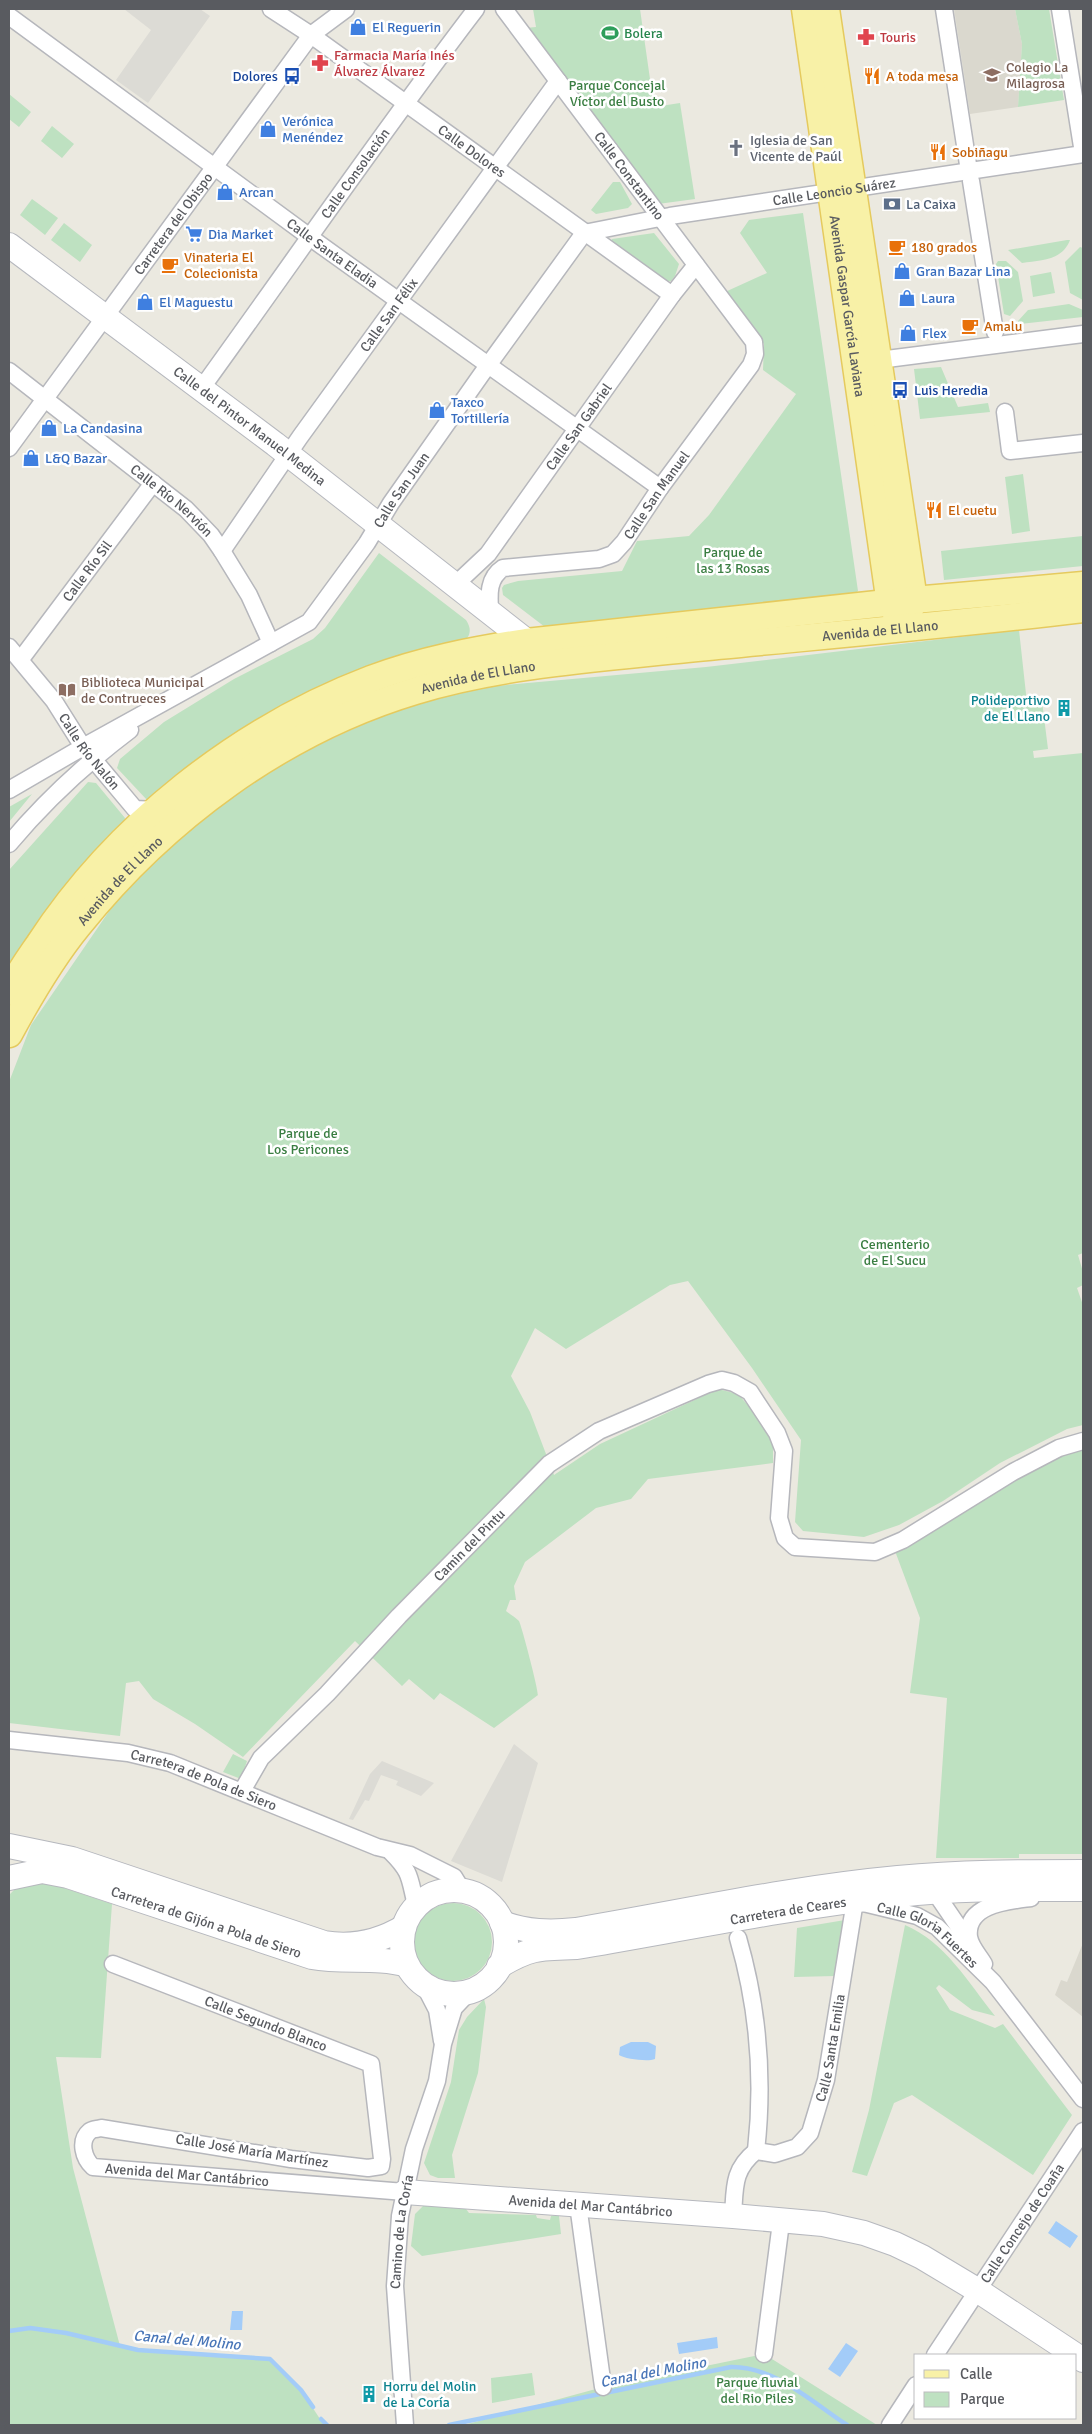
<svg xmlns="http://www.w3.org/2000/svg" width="1092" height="2434" viewBox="0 0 1092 2434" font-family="Signika,sans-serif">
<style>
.industrial{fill:#dcdbd5}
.education{fill:#dad8ce}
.green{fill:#bee1c1}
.water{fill:#a3ccf8}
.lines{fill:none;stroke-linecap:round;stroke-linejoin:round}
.stream{stroke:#a3ccf8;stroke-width:4.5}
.street-casing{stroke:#b6b7bc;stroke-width:19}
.secondary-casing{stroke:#b6b8be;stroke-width:26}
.primary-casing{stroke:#e5ca5e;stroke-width:29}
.street{stroke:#fff;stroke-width:16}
.secondary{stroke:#fff;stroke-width:24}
.primary{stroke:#f8f1a7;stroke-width:26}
.labels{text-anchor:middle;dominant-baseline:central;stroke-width:5;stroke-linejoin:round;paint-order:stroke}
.shop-label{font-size:14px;fill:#366cbe;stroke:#fff;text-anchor:start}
.leisure-label{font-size:14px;fill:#27864d;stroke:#fff;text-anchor:start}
.health-label{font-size:14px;fill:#be3a42;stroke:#fff;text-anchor:start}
.education-label{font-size:14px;fill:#785e54;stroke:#fff;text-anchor:start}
.transit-label{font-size:14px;fill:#164399;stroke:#fff;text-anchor:end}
.food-label{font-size:14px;fill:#c56008;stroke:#fff;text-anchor:start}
.park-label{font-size:14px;fill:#3a7e42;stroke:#fff}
.worship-label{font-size:14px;fill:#5b616d;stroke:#fff;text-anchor:start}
.street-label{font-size:14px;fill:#595b60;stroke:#fff}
.service-label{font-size:14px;fill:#4e5e75;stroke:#fff;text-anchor:start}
.culture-label{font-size:14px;fill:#0d838f;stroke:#fff;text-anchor:end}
.water-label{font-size:15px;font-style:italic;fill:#4976b8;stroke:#fff}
</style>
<rect width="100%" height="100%" fill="#ebe9e0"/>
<path class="industrial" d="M124,9H200L210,16L148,103L116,80L151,30Z
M514,1744L538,1763L502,1882L451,1861Z
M382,1761L434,1783L421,1796L396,1785L398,1781L381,1775L369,1801L365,1800L353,1820L349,1819L370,1774Z"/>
<path class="education" d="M954,9H1015L1022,44L1018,107L970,114Z
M1083,1943V2017L1055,1995L1061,1980L1067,1982Z"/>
<path class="green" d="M533,9H640L654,107L680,103L695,199L658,204L526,28L536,27Z
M1015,9H1049L1064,100L1018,107L1022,44Z
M9,94L31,112L19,127L9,119Z
M52,126L74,144L62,158L41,141Z
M613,182H620L632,204L628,208L596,214L591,210Z
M32,199L58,218L45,235L20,215Z
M803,213L858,591L854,595L545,627L503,595L502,588L504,585L518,581L622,571L637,541L689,536L709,515L796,394L763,370L764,344L725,292L767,273L740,233L749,220Z
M64,223L92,245L80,262L51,240Z
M654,233L679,264L675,276L671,281H664L611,241L612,239Z
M1067,240H1070C1062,261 1041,260 1022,263L1008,250Z
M1080,247L1083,248V300L1070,293L1065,262Z
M998,261H1006L1018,272L1023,301L1010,316L1004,314L996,264Z
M1051,272L1055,293L1033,297L1030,276Z
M1069,304L1083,310V317L1020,324L1018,321L1028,310Z
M941,367L958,407L988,403L990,412L920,419L914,369Z
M1023,474L1030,531L1012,534L1005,477Z
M1083,536V566L944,580L941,551Z
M379,553L466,620C471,628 471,633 466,640L150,800H147L117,768L120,759L164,722L234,679L313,639L325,628Z
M1019,630L1027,703L1042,701L1048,749L1033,751L1034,758L1083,753V1253L1078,1255L1083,1272V1285L1077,1288L1083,1305V1425L1067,1429L1000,1463L943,1501L899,1525L864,1537L803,1531L795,1522L801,1440L752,1368L688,1281L670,1285L566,1349L535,1328L511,1376L530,1412L554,1475L600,1444L718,1389L738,1394L760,1419L773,1444V1463L648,1479L631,1499L596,1508L525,1562L514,1586L516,1600H510L506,1611C510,1614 516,1618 519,1621C522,1627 538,1688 538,1695L494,1728L440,1693L434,1700L409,1679L402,1686L355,1641L243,1757L195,1724L153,1699L139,1681L126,1683L120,1736L9,1723V1082L31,1025L114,904L181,836L243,788L288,759L381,716L423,701L484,687L706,667Z
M88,782L96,783L125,818L123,828L9,968V870Z
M32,794L9,822V807Z
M1083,1450V1854H1019V1858H936L947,1698L910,1693L920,1618L895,1551C954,1514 1015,1467 1083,1450Z
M233,1754L247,1761L241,1779L223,1772Z
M36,1883H49L112,1904L101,2058L56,2057L73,2168L120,2346L138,2350L270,2359L301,2390L322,2422L327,2425H9V1895L15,1889Z
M414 1942a39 39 0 1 1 78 0a39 39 0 1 1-78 0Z
M845,1920L835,1976L794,1977L797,1928Z
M905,1925C945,1942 968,1982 995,2016L972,2010L939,1985L936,1988L950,2010L995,2028L1003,2024L1072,2115L1033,2175L912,2095L894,2103L867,2176L852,2172L869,2110Z
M484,1999L486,2007L478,2073L452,2155L455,2178H438L430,2175L424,2163L451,2082L459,2030L467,2017Z
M424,2205L466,2209L469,2213L536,2215L537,2218L550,2220L551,2216H559L561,2234L422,2256L411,2246L415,2214Z
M764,2354L877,2425H464L603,2387Z
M532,2373L535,2395L492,2403L491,2378Z"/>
<path class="water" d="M631,2042H648L656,2046L655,2059C648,2062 625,2059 619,2055L620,2047Z
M1056,2221L1078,2236L1070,2248L1048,2233Z
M232,2311H243L242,2330H230Z
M717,2337L718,2348L679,2354L677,2343Z
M846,2343L858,2351L840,2377L828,2369Z"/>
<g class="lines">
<path class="stream" d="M9,2331L30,2328L66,2333L138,2350L270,2359L301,2390L313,2407
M321,2419L327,2425
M449,2425L731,2367C774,2366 813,2403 847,2425"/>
<g class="street-casing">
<g id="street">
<path id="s1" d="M271,9L311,35L672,295"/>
<path d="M944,9L969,171"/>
<path d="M1060,9L1083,153"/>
<path id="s2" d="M9,16L322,246L660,488"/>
<path d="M971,181L995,332"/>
<path d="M879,360L1083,334"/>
<path id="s3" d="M9,371L186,509L211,535L222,551L249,595L271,643"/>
<path id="s4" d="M201,389C293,262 381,133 476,9"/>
<path d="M1005,412L1010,451L1083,443"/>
<path id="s5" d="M9,448L311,35L346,9"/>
<path id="s6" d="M222,551L300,437L558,81"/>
<path id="s7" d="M456,584L488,554L672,295L696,265"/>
<path id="s8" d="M490,610C489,594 488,578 503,568L599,559L613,554L624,542L660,488L751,365L755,354L754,342L504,9"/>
<path id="s9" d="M9,647L54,701L83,747L135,809L157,810"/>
<path id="s10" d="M21,659L153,483"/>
<path id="s11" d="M9,790L83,747L309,622L367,543L391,503L481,375L584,233L670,216L1083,154"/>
<path d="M9,844C45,801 85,764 130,730"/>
<path id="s12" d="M9,1740L128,1753L170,1763L377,1847L410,1855L454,1877L462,1890"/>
<path id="s13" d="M242,1791L261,1758L327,1694L399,1616L549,1464L599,1431L708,1384L722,1380L734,1383L750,1392L777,1433L784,1451L779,1518L785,1538L795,1547L875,1552L903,1540L1013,1472L1059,1448L1083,1441"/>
<path d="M391,1852C412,1873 409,1878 416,1905"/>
<path d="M930,1885L971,1945"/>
<path d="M738,1938C758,2007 764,2080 756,2151"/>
<path id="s14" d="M113,1964L371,2064L382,2159L381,2166L368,2168L291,2159L101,2128C98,2129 92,2129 90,2131C78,2141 84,2159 93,2167L405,2192"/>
<path d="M984,1964C979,1955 971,1948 969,1937C965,1904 1009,1901 1031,1898"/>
<path d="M423,1983L437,2010L442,2041"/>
<path d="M579,2212L603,2387"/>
<path id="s15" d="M733,2216C735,2189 732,2170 756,2151L775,2154L797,2147L810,2133L826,2080L855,1901L917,1916L937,1927L993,1982L1083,2099"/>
<path d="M764,2354L780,2230"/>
<path id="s16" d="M935,2355L1083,2131"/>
<path id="s17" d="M405,2425L395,2286L400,2216L414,2149L437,2081L443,2044L454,2008L470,1991"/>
<path d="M890,2425L916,2385"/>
</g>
</g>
<g class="secondary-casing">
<g id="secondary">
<path id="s18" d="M9,245L275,444L538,650"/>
<path d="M9,1846L72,1859L324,1943C353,1948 379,1942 404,1927"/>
<path id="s19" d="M9,1878L42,1871L68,1876L312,1957C344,1963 376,1956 407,1965"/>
<circle cx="454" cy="1942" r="52"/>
<path d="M502,1923C527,1932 549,1933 576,1930C683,1912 790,1888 898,1878C960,1872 1021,1872 1083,1872"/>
<path id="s20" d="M499,1966C531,1947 540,1948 577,1947C683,1929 790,1907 898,1895C959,1888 1022,1889 1083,1889"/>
<path id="s21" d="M405,2192L733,2216L823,2224L864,2233L895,2244L922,2257L977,2290L1083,2360"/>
</g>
</g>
<g class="primary-casing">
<g id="primary">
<path id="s22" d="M805,9L890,604L899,616"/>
<path d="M826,9L914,600L907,616"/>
<path d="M9,992C17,975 28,960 39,944C116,826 239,729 371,679C421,660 474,650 526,642L914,600L1083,585"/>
<path id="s23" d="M9,1034C29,997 51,959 78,926C164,819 282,731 415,691C499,665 600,658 687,649C819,636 951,625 1083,609"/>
</g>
</g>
<use href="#street" class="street"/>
<use href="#secondary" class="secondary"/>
<use href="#primary" class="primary"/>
</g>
<defs>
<g id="shop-bare" transform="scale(1.35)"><path d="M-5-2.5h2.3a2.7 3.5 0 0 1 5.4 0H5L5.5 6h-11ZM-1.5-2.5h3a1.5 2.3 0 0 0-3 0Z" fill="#3f7fe0" stroke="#fff" stroke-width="2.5" paint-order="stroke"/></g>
<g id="stadium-bare" transform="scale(1.35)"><path d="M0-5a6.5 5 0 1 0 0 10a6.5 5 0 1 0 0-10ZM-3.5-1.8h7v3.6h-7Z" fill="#2e9e5b" stroke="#fff" stroke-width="2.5" paint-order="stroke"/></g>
<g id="pharmacy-bare" transform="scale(1.35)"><path d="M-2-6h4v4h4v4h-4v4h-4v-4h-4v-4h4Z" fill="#e0444e" stroke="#fff" stroke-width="2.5" paint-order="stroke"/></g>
<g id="school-bare" transform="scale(1.35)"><path d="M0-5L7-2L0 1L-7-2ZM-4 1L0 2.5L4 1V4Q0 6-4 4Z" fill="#8d6e63" stroke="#fff" stroke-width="2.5" paint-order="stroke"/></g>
<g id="bus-bare" transform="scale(1.35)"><path d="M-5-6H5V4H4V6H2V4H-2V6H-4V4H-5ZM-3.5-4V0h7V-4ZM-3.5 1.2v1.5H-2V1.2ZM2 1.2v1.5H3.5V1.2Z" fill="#1a4fb4" stroke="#fff" stroke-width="2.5" paint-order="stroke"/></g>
<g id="restaurant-bare" transform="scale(1.35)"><path d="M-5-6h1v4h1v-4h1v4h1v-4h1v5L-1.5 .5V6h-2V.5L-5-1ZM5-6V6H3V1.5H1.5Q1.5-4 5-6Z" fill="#e8710a" stroke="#fff" stroke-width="2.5" paint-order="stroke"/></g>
<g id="church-bare" transform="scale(1.35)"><path d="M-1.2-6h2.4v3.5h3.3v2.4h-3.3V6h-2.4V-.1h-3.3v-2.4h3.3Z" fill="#6b7280" stroke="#fff" stroke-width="2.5" paint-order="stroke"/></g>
<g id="bank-bare" transform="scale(1.35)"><path d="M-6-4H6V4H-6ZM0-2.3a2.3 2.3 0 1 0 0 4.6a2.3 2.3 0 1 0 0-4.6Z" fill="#5c6f8a" stroke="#fff" stroke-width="2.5" paint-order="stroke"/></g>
<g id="supermarket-bare" transform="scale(1.35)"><path d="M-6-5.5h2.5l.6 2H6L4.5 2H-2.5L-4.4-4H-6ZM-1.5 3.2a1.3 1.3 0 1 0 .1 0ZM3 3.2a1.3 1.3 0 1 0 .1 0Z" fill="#3f7fe0" stroke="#fff" stroke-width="2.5" paint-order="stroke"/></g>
<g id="cafe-bare" transform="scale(1.35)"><path d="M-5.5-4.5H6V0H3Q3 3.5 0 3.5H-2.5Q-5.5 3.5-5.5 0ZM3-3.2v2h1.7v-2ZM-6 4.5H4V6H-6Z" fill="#e8710a" stroke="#fff" stroke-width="2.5" paint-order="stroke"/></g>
<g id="library-bare" transform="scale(1.35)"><path d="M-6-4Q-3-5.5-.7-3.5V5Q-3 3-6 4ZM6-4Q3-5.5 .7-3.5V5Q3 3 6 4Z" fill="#8d6e63" stroke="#fff" stroke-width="2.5" paint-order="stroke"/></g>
<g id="building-bare" transform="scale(1.35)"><path d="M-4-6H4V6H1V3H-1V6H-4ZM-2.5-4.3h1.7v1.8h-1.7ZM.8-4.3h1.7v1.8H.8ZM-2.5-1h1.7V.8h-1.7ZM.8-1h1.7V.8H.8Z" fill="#0f9aa8" stroke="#fff" stroke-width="2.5" paint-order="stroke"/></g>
</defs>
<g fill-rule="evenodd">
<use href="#shop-bare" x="358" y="27"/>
<use href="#stadium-bare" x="610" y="33"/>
<use href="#pharmacy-bare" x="866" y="37"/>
<use href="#pharmacy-bare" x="320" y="63"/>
<use href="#school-bare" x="992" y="75"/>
<use href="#bus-bare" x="292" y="76"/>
<use href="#restaurant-bare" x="872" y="76"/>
<use href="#shop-bare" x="268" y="129"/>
<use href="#church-bare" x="736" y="148"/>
<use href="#restaurant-bare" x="938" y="152"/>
<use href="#shop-bare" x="225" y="192"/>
<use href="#bank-bare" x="892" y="204"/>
<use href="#supermarket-bare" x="194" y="234"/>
<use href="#cafe-bare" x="897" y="247"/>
<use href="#cafe-bare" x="170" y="265"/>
<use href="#shop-bare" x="902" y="271"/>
<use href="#shop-bare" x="907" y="298"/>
<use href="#shop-bare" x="145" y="302"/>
<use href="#cafe-bare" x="970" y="326"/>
<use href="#shop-bare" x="908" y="333"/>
<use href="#bus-bare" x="900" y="390"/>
<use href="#shop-bare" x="437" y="410"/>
<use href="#shop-bare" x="49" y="428"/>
<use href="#shop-bare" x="31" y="458"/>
<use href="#restaurant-bare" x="934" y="510"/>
<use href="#library-bare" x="67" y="690"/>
<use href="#building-bare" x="1064" y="708"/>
<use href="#building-bare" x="369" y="2394"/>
</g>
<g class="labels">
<g class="shop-label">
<text x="372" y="27">El Reguerin</text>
<text x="282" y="121">Verónica<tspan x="282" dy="16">Menéndez</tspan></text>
<text x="239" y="192">Arcan</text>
<text x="208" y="234">Dia Market</text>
<text x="916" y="271">Gran Bazar Lina</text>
<text x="921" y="298">Laura</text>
<text x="159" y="302">El Maguestu</text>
<text x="922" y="333">Flex</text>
<text x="451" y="402">Taxco<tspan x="451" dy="16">Tortillería</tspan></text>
<text x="63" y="428">La Candasina</text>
<text x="45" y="458">L&amp;Q Bazar</text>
</g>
<g class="leisure-label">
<text x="624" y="33">Bolera</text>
</g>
<g class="health-label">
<text x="880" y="37">Touris</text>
<text x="334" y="55">Farmacia María Inés<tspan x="334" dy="16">Álvarez Álvarez</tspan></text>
</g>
<g class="education-label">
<text x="1006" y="67">Colegio La<tspan x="1006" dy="16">Milagrosa</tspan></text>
<text x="81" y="682">Biblioteca Municipal<tspan x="81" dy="16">de Contrueces</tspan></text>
</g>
<g class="transit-label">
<text x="278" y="76">Dolores</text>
<text x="914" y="390" text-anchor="start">Luis Heredia</text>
</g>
<g class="food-label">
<text x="886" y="76">A toda mesa</text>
<text x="952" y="152">Sobiñagu</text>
<text x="911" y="247">180 grados</text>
<text x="184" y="257">Vinateria El<tspan x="184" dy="16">Colecionista</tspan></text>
<text x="984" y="326">Amalu</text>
<text x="948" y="510">El cuetu</text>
</g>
<g class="park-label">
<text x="617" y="85">Parque Concejal<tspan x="617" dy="16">Víctor del Busto</tspan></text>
<text x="733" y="552">Parque de<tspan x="733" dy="16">las 13 Rosas</tspan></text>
<text x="308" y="1133">Parque de<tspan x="308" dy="16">Los Pericones</tspan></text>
<text x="895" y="1244">Cementerio<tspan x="895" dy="16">de El Sucu</tspan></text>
<text x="757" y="2382">Parque fluvial<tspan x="757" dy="16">del Rio Piles</tspan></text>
</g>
<g class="worship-label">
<text x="750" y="140">Iglesia de San<tspan x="750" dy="16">Vicente de Paúl</tspan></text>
</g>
<g class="street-label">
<text stroke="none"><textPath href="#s1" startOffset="246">Calle Dolores</textPath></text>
<text stroke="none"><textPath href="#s4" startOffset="265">Calle Consolación</textPath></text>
<text transform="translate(629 176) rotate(53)">Calle Constantino</text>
<text stroke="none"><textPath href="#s11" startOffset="1074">Calle Leoncio Suárez</textPath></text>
<text stroke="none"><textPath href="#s5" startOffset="278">Carretera del Obispo</textPath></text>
<text stroke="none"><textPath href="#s2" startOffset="401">Calle Santa Eladia</textPath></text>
<text stroke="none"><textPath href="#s22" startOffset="300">Avenida Gaspar García Laviana</textPath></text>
<text stroke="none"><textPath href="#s6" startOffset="289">Calle San Félix</textPath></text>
<text stroke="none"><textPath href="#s18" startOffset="301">Calle del Pintor Manuel Medina</textPath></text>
<text stroke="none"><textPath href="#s7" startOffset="200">Calle San Gabriel</textPath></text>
<text stroke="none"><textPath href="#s11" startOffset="505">Calle San Juan</textPath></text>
<text stroke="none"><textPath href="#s8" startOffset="231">Calle San Manuel</textPath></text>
<text stroke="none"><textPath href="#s3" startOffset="208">Calle Río Nervión</textPath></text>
<text stroke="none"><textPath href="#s10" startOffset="110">Calle Río Sil</textPath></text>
<text stroke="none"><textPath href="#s23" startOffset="1015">Avenida de El Llano</textPath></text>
<text stroke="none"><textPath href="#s23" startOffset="610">Avenida de El Llano</textPath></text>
<text stroke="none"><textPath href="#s9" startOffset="132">Calle Río Nalón</textPath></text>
<text stroke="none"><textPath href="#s23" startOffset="190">Avenida de El Llano</textPath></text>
<text stroke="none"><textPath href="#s13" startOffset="336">Camin del Pintu</textPath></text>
<text stroke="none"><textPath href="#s12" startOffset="200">Carretera de Pola de Siero</textPath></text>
<text stroke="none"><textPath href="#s20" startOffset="296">Carretera de Ceares</textPath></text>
<text stroke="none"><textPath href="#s19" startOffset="206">Carretera de Gijón a Pola de Siero</textPath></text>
<text stroke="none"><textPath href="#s15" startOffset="452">Calle Gloria Fuertes</textPath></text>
<text stroke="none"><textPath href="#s14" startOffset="164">Calle Segundo Blanco</textPath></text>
<text stroke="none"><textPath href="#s15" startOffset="221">Calle Santa Emilia</textPath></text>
<text transform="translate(252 2151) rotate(9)">Calle José María Martínez</text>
<text stroke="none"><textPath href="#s14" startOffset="809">Avenida del Mar Cantábrico</textPath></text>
<text stroke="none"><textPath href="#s21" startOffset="186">Avenida del Mar Cantábrico</textPath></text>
<text stroke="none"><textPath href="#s16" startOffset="158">Calle Concejo de Coaña</textPath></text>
<text stroke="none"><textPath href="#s17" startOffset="194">Camino de La Coría</textPath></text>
</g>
<g class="service-label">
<text x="906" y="204">La Caixa</text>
</g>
<g class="culture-label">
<text x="1050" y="700">Polideportivo<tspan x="1050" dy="16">de El Llano</tspan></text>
<text x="383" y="2386" text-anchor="start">Horru del Molin<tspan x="383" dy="16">de La Coría</tspan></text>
</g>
<g class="water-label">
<text transform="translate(187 2340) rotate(5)">Canal del Molino</text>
<text transform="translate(653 2372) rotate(-11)">Canal del Molino</text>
</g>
</g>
<rect width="1092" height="2434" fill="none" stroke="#595b60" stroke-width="20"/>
<rect x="914" y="2354" width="162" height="65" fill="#ffffff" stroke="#bdbdbf"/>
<rect x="924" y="2370" width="25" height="8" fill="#f8f1a7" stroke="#bdbdbf"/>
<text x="960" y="2379" font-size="15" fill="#595b60">Calle</text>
<rect x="924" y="2392" width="25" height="15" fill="#bee1c1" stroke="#bdbdbf"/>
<text x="960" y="2404" font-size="15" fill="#595b60">Parque</text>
</svg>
